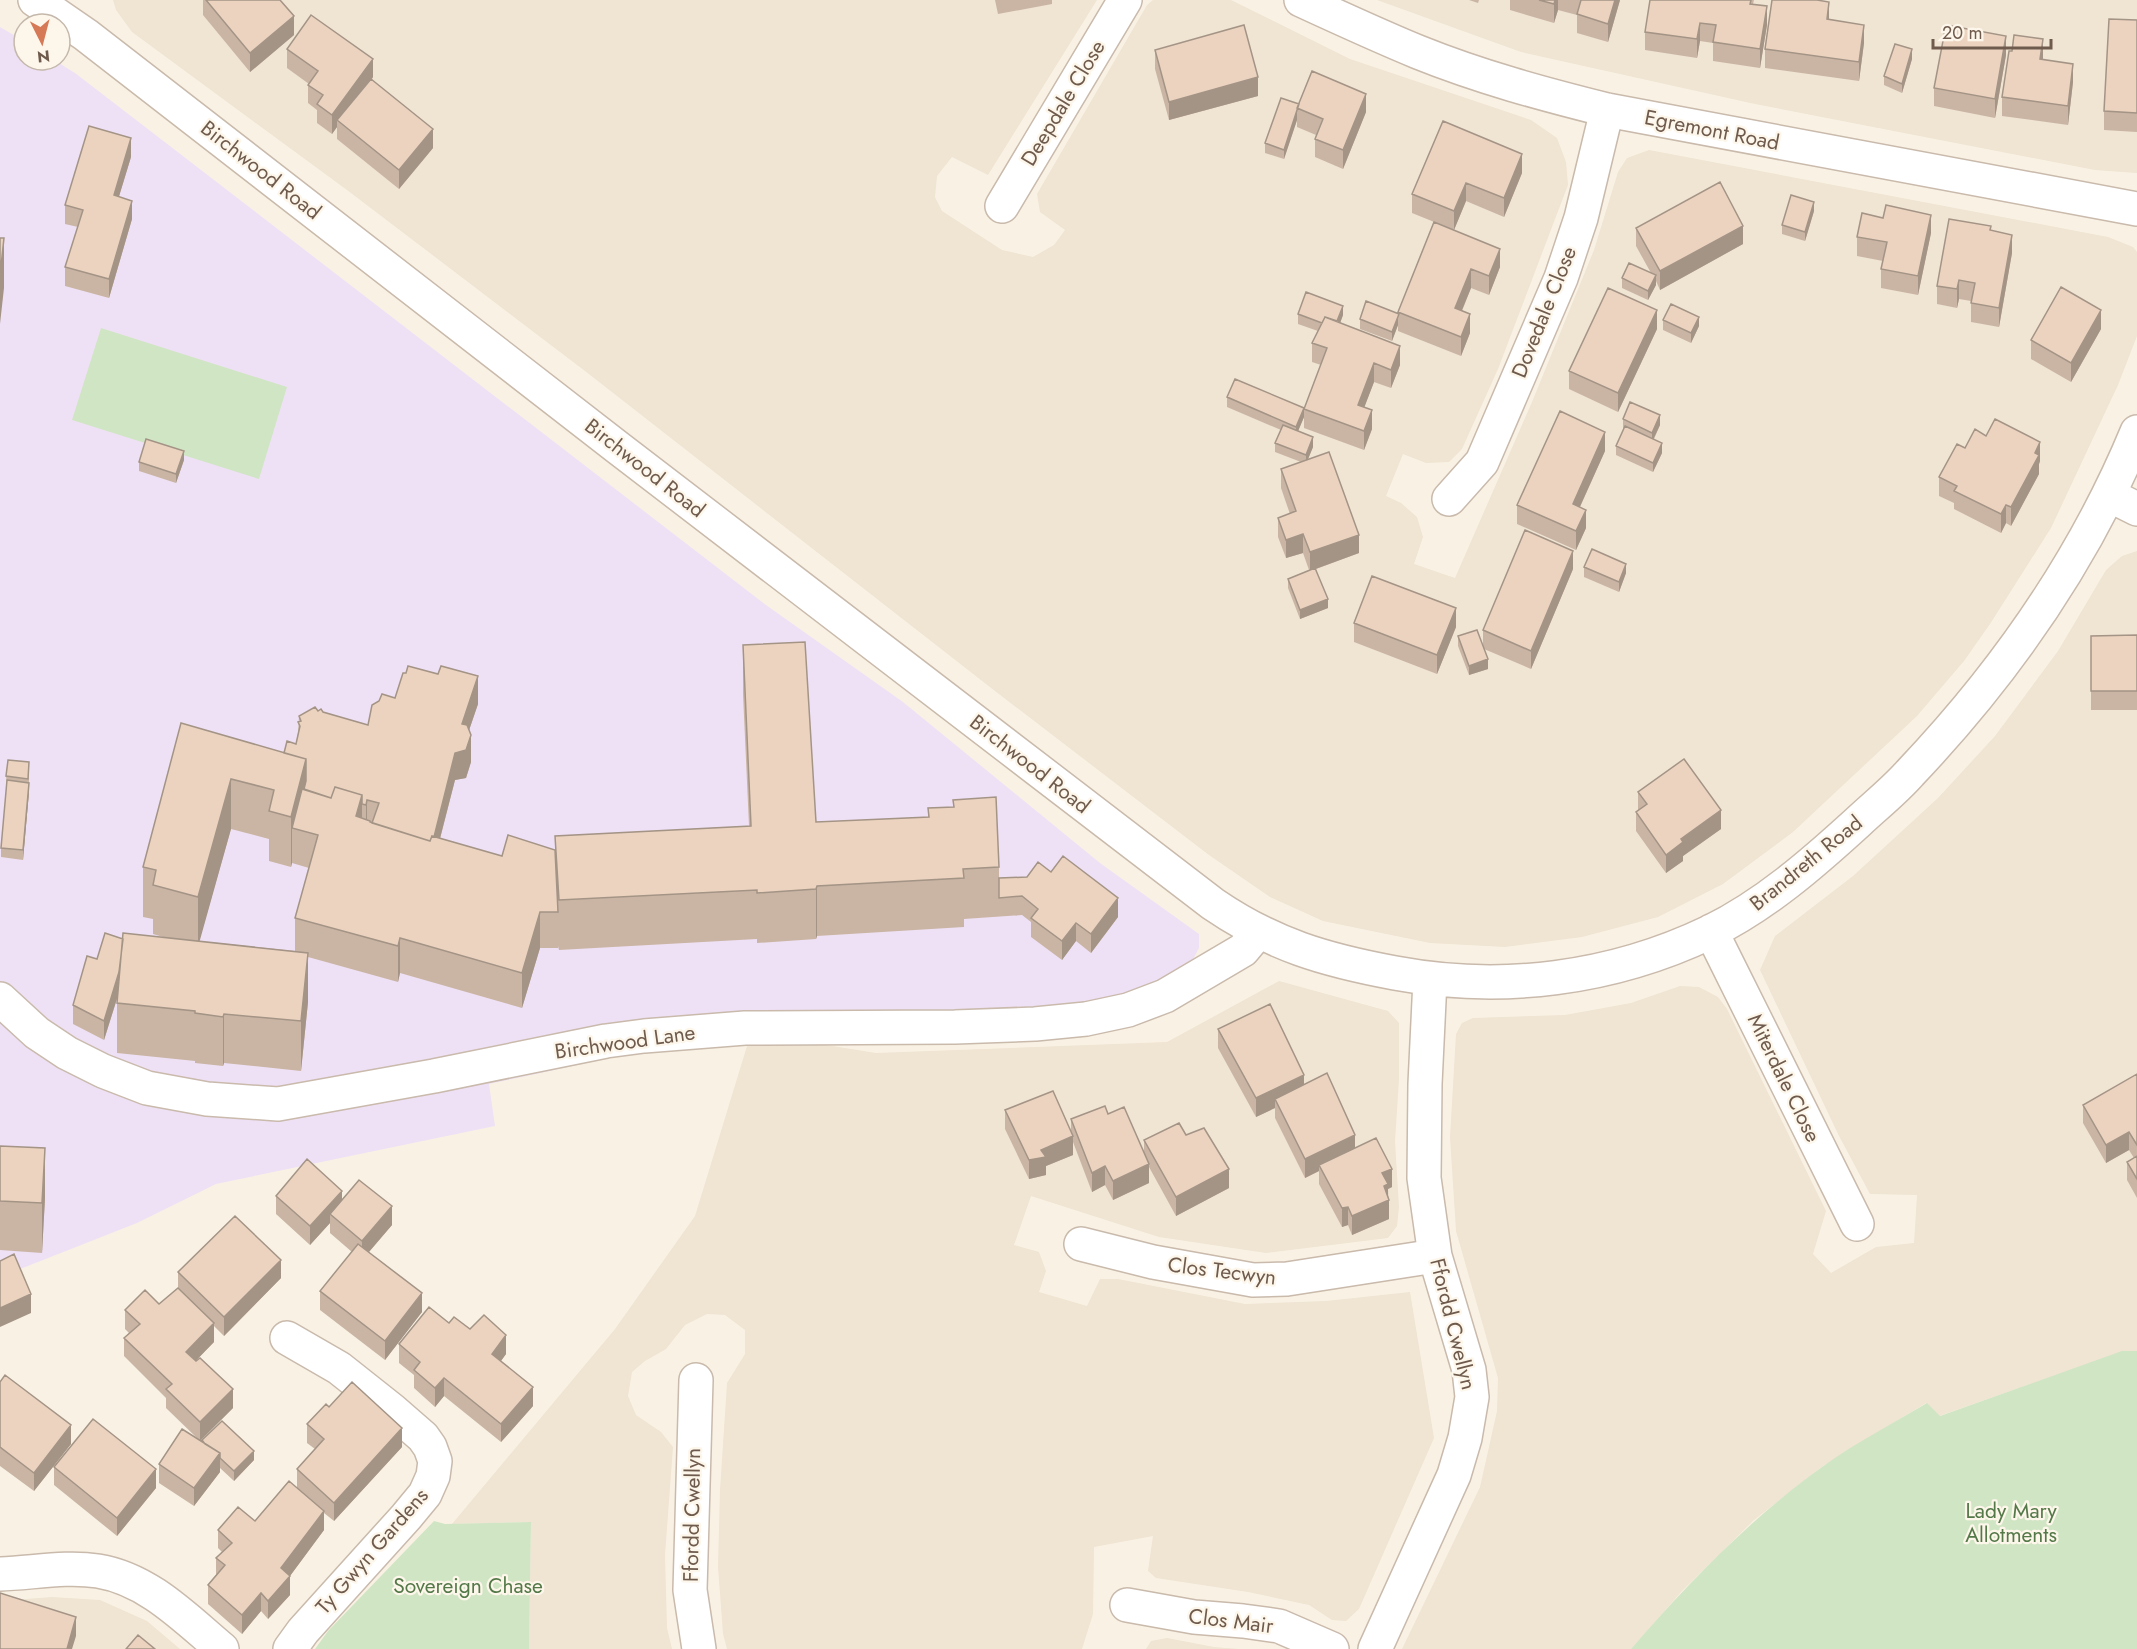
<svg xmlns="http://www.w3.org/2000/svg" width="2137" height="1649" viewBox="0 0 2137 1649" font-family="Jost,sans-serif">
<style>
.residential{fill:#f0e4d3}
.education{fill:#efe1f5}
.green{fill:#d0e5c4}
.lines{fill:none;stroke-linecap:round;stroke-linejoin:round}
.minor-casing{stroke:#c9baac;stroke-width:36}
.minor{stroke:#fff;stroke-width:33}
.wall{fill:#cab5a4;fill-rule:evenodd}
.shaded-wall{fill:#a49486}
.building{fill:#ebd3bf;stroke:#a49486;stroke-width:1.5}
.labels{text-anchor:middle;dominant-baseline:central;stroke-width:4.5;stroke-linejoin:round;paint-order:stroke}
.street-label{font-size:21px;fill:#6f5b4d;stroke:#fdf6ea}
.park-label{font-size:21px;fill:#547949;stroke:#fdf6ea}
</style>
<rect width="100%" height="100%" fill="#f9f2e4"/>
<path class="residential" d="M113,0H1097L988,175L952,157L937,176L935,197L942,211L1002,250L1033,257L1054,245L1065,230L1040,212L1037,194L1147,5L1153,0H1231L1350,59L1531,120L1557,138L1566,162L1568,185L1498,369L1462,449L1449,462L1426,463L1403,454L1386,496L1401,503L1417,517L1423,537L1414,564L1455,578L1532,402L1594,250L1618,172L1627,158L1649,150L2108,237L2133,247L2137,252V336L2118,385L2051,528L1990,624L1964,661L1917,716L1793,832L1723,884L1658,917L1582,937L1505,947L1430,943L1323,921L1270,897L1209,855L995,691L585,371L347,190L132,32L116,10Z
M1377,0H2137V173L2095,170L1755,104L1521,52Z
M2137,551V1351L2122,1352L1939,1416L1926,1403L1823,1466L1754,1520L1682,1591L1631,1649H1402L1480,1487L1497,1411L1498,1378L1456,1231L1450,1137L1456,1034L1462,1023L1473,1018L1565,1015L1631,1003L1680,986L1699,987L1718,997L1727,1009L1826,1211L1813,1254L1831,1273L1876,1247L1914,1243L1917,1195L1870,1194L1839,1136L1760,970L1775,936L1853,876L1938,798L1995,736L2058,651L2106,570L2122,556Z
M1279,981L1388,1011L1399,1023V1079L1395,1141L1399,1207L1397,1226L1388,1238L1266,1253L1159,1237L1031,1196L1014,1245L1039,1252L1046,1271L1039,1292L1087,1306L1100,1279H1118L1245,1304L1326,1301L1410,1292L1434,1438L1359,1609L1346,1621L1332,1620L1309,1605L1248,1592L1156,1578L1148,1571L1153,1536L1094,1547L1093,1614L1082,1649H727L723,1634L718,1567L720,1490L727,1383L745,1354V1330L725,1315L707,1314L685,1325L666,1349L645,1361L632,1372L628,1396L636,1415L661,1432L673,1447L665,1555L667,1628L672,1649H529L531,1522L452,1524L615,1329L695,1216L751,1033L876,1053L1167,1042Z
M52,1597L100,1600L147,1621L180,1649H0V1601Z
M1167,1638L1214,1647L1239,1649H1146L1151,1641Z"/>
<path class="education" d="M0,27L24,41V60H54L75,73L766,605L903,702L1100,863L1199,934V948L1189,967L1163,987L1079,1009L599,1028L605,1059L489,1084L495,1126L216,1184L137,1223L0,1277Z"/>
<path class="green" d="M101,328L287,387L259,479L72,420Z
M2122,1351H2137V1649H1631C1689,1582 1750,1519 1822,1467C1855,1443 1892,1424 1927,1403L1940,1416Z
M434,1521L445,1524L531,1522L529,1649H315L328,1631Z"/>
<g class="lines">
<g class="minor-casing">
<path id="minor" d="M35,0L86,35L617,447L1213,904C1273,945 1325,960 1395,973C1502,993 1612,979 1710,932C1765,905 1812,864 1858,822C1875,806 1894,791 1910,773C2005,673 2084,560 2137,432
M1301,0C1340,18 1379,36 1418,52C1480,77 1543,94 1607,110L2137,209
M1002,206L1125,0
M2109,495L2137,509
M1449,499L1482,462L1561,278L1581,218L1607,110
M1711,931L1857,1224
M0,999L37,1033L67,1053L103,1071L147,1088L207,1099L278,1104L434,1076L606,1041L644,1036L745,1028L955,1027L1035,1024L1086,1019L1128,1010L1165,996L1243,950L1258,932
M1081,1244L1153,1262L1253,1280L1287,1279L1435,1256
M287,1338L339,1368L392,1410L423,1437L430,1447L435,1461L433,1476L425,1494L406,1517L303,1631L290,1649
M696,1380L690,1590L699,1649
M0,1574C32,1573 66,1566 98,1571C148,1579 185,1618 222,1649
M1127,1605L1194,1617L1243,1621L1279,1626L1332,1649
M1375,1649L1454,1475L1465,1438L1472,1397L1469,1370L1435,1256L1424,1178L1425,1084L1430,980"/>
</g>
<use href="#minor" class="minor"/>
</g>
<path class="wall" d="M203,0H280L294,35L250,72L203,15Z
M995,0H1052V4L998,14Z
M1469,0H1479L1478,3Z
M1510,0H1620L1608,42L1577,33V15L1558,10L1554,23L1510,10Z
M1650,0H1754L1753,4L1767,25L1760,68L1713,61V43L1700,41L1697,58L1645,50V32Z
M2137,20V132L2104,130V111Z
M1864,43L1859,81L1765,68V49Z
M287,49L373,77L372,79L433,148L399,189L337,139V127L332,134L317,123V110L308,103V85L309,84L287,68Z
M1155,50L1258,96L1169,120L1155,69Z
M2006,55L1995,118L1934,106V88Z
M1912,59L1902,93L1884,85V76Z
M2043,60L2073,82L2068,125L2002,116V97Z
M1299,104L1366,112L1343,169L1315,157V139L1316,135L1297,127V120L1284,159L1265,153V143Z
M1443,121L1522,173L1504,217L1466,201L1454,230L1412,213V194Z
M131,157L119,196L132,219L109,298L65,286V267L78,227L65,224V205Z
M1814,211L1805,241L1782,234V225Z
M1434,222L1500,267L1489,295L1471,288L1462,311L1470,333L1461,356L1398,331V325L1392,341L1360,329V319L1398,314Z
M1636,228L1743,244L1660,290L1656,281V285L1648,300L1622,288V278L1651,273L1636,246Z
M1991,230L2012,253L1999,327L1971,322V301L1959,299L1957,308L1937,304V286Z
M1931,233L1918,295L1881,288V269L1883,261L1857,256V237Z
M1298,314L1343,315L1340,323L1400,365L1391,388L1374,382L1364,407L1372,429L1364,450L1304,428V409L1321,365L1312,362V343L1318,331L1298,324Z
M1663,320L1699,326L1691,343L1663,330Z
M1657,329L1618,412L1569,389V371Z
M2101,329L2071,382L2031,359V340Z
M1227,397L1304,417L1298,431L1313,447L1308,459L1359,553L1316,569L1328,608L1300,619L1288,588V579L1309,570L1303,553L1286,558L1278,537V518L1290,514L1281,488V469L1301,462L1275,452V443L1281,430L1227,407Z
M1623,419L1660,425L1654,439L1662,453L1653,472L1616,455V446L1624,429H1623Z
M1986,436L2040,461L2039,464V474L2011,526L2006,523L2001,533L1954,509V503L1939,496V477L1965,448Z
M1605,451L1580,507L1586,528L1576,550L1517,524V505Z
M184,460L176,483L139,471V462Z
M1584,567L1626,573L1619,592L1584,577Z
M1573,569L1531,669L1484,649L1488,669L1469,675L1458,646V636L1483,646V630Z
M1354,623L1456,627L1437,674L1354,642Z
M2137,635V710H2091V636Z
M743,645L816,822L928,817V808L999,867V878L1118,917L1091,953L1076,941L1062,960L1031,937V922L1022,915L964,919V927L817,936L816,939L757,943V939L559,950L558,946V948H540L522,1008L400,973L398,982L308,957V1002L301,1071L224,1063L223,1066L195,1063V1061L117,1053V999L104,1040L73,1024V1005L97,959L123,939L163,937L153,934V919L143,917V867L181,723L284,753L296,744L298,733L299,716L318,711L368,725L395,698L478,704L469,730L471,762L466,778L455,780L440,839L502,856L555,850V836L749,826L743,694ZM231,829L269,839V861L291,867L292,863L309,868L295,918V951L199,941Z
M29,771V792L23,860L1,857V848L7,786L6,776Z
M1638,792L1721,829L1683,856V861L1666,873L1636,831V812L1638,810Z
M1218,1029L1304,1084L1355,1148L1392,1187L1388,1189L1389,1219L1352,1235L1348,1225L1342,1227L1319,1184V1171L1305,1178L1275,1118V1108L1256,1117L1218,1048Z
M2137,1074V1198L2127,1180V1162L2134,1158L2129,1150L2106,1163L2083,1123V1105Z
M1005,1110L1071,1132V1119L1108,1114L1144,1153V1140L1186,1135L1229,1188L1176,1216L1149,1167V1183L1113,1200L1105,1185L1092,1192L1073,1142V1155L1046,1166V1175L1029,1179L1005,1129Z
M0,1146L45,1198L42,1253L0,1250Z
M276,1196L342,1200L392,1225L369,1252L422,1312L385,1360L320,1310V1291L352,1252L330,1233V1223L310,1245L276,1214Z
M178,1272L281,1278L224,1336L214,1326V1342L195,1361L233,1408L200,1441L254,1460L234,1481L220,1468V1472L194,1506L159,1483V1464L199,1440L166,1408V1398L124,1356V1338L129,1333L125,1329V1310L159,1304L178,1288Z
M449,1323L470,1329L506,1354L501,1361L533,1406L501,1442L444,1396L435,1407L414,1388V1375L399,1363V1344Z
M0,1382L71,1444L34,1491L0,1466Z
M329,1407L402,1447L334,1521L324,1513V1530L290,1576V1595L268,1619L261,1611L242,1634L208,1604V1585L216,1575V1558L222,1552L218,1548V1530L255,1521L297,1488V1469L315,1449L307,1443V1424Z
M54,1467L156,1488L117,1536L54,1485Z"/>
<path class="shaded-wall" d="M1555,0H1558V10L1554,23V4Z
M1615,0H1620L1608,42V24Z
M1829,2V20L1827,19Z
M1767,6V25L1760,68V49Z
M294,16V35L250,72V53Z
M1700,23V41L1697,58V39Z
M1864,25V43L1859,81V62Z
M2006,36V55L1995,118V99Z
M2043,39V58L2040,78V59Z
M1912,49V59L1902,93V84Z
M373,59V77L340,123L337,120V127L332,134V115Z
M2073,64V82L2068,125V106Z
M1258,77V96L1169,120V102Z
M1366,94V112L1343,169V150Z
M1297,110V120L1284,159V150Z
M433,129V148L399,189V170Z
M131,138V157L114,213V195Z
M1522,154V173L1504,217V198Z
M1466,183V201L1454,230V211Z
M132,201V219L109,298V279Z
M1814,202V211L1805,241V232Z
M1931,215V233L1918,295V276Z
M1743,226V244L1660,290V271Z
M2012,235V253L1999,327V308Z
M4,238V288L0,324V275Z
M1500,249V267L1489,295V276Z
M1471,269V288L1455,327V308Z
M1656,275V285L1648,300V291Z
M1959,280V299L1957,308V289Z
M1343,306V315L1335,337V328Z
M1657,310V329L1618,412V393Z
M2101,310V329L2071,382V363Z
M1470,314V333L1461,356V337Z
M1398,315V325L1392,341V332Z
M1699,317V326L1691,343V333Z
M1400,346V365L1391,388V370Z
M1374,363V382L1358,424V405Z
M1304,408V417L1296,436V427Z
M1372,410V429L1364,450V431Z
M1660,415V425L1652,442V433Z
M1605,432V451L1573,522V504Z
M1313,437V447L1306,464V455Z
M2040,442V461L2039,464V474L2011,526V507L2035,453Z
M1662,443V453L1653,472V463Z
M184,451V460L176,483V474Z
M2006,505V523L2001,533V514Z
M1586,510V528L1576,550V531Z
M1303,534V553L1286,558V540Z
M1359,535V553L1310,571V552Z
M1573,551V569L1531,669V651Z
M1626,564V573L1619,592V582Z
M1328,599V608L1300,619V610Z
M1456,608V627L1437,674V655Z
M1488,659V669L1469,675V666Z
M478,676V704L462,751V724Z
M471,735V762L466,778L455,780L430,877V849L455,753Z
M306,759V798L292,828V863L291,867V817Z
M231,779V829L198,947V897Z
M29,783V792L23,860V850Z
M362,795V831L356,816Z
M367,800V828L366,832V805Z
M1721,810V829L1683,856V861L1666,873V855L1681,839Z
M817,886V936L816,939V889Z
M1118,898V917L1091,953V934Z
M540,912V948L522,1008V973Z
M1076,923V941L1062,960V941Z
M400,938V973L398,982V946Z
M129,941V960L104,1040V1021Z
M308,953V1002L301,1071V1021Z
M224,1014V1063L223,1066V1017Z
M1304,1075V1094L1275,1099V1108L1256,1117V1098Z
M2129,1132V1150L2106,1163V1145Z
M1355,1135V1154L1319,1165V1171L1305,1178V1159Z
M1073,1136V1155L1046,1166V1175L1029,1179V1160L1041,1150Z
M45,1148V1198L42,1253V1203Z
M1149,1164V1183L1113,1200V1181Z
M1105,1166V1185L1092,1192V1173Z
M1229,1169V1188L1176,1216V1197Z
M1392,1169V1187L1388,1189V1201L1389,1200V1219L1352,1235V1216L1382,1173Z
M342,1191V1210L330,1214V1223L310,1245V1226Z
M392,1206V1225L362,1260V1241Z
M1348,1207V1225L1342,1227V1208Z
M281,1260V1278L224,1336V1317Z
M422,1293V1312L385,1360V1341Z
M31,1294V1313L0,1327V1308Z
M214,1323V1342L186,1371V1352Z
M506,1335V1354L492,1373V1354Z
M444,1378V1396L435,1407V1388Z
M533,1387V1406L501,1442V1424Z
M233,1389V1408L200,1441V1422Z
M71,1425V1444L34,1491V1473Z
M402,1428V1447L334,1521V1503Z
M254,1451V1460L234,1481V1471Z
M220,1453V1472L194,1506V1488Z
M156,1469V1488L117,1536V1518Z
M324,1511V1530L287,1580L290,1576V1595L268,1619V1601L281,1568Z
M261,1593V1611L242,1634V1615Z
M76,1617V1636L72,1649H67Z"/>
<path class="building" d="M206,0H280L294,16L250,53Z
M1539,0H1555L1554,4Z
M1581,0H1615L1608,24L1577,14Z
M1650,0H1751L1750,4L1767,6L1760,49L1713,42L1716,25L1700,23L1697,39L1645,32Z
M1772,0H1817L1829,2L1827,19L1864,25L1859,62L1765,49Z
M311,15L373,59L332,115L317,104L323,95L308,85L318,71L287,49Z
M2109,19L2137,20V113L2104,111Z
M1244,25L1258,77L1169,102L1155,50Z
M1946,25L2006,36L1995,99L1934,88Z
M2014,35L2043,39L2040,59L2073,64L2068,106L2002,97L2009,51H2012Z
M1895,44L1912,49L1902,84L1884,76Z
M1312,71L1366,94L1343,150L1315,139L1323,119L1297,108Z
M371,79L433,129L399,170L337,120Z
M1281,98L1299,104L1284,150L1265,143Z
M1443,121L1522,154L1504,198L1466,183L1454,211L1412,194Z
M89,126L131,138L114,195L132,201L109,279L65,267L83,210L65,205Z
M1720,182L1743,226L1660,271L1636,228Z
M1791,195L1814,202L1805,232L1782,225Z
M1886,205L1931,215L1918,276L1881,269L1887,242L1857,237L1862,213L1883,218Z
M1949,219L1991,226L1990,230L2012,235L1999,308L1971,303L1975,283L1959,280L1957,289L1937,286Z
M1434,222L1500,249L1489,276L1471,269L1455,308L1470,314L1461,337L1398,312Z
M0,238H4L0,275Z
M1629,263L1656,275L1648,291L1622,278Z
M2061,287L2101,310L2071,363L2031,340Z
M1608,288L1657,310L1618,393L1569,371Z
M1306,292L1343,306L1337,321L1325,317L1322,323L1298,314Z
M1366,301L1399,314L1392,332L1360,319Z
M1671,304L1699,317L1691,333L1663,320Z
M1325,317L1400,346L1391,370L1374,363L1358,405L1372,410L1364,431L1304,409L1327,348L1312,343Z
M1235,379L1304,408L1296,427L1227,397Z
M1630,402L1660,415L1652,433L1623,419Z
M1560,411L1605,432L1573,504L1586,510L1576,531L1517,505Z
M1995,419L2040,442L2035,453L2039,455L2011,507L2006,505L2001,514L1954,491L1957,486L1939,477L1957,444L1965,448L1975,429L1986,436Z
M1283,425L1313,437L1306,455L1275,443Z
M1625,426L1662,443L1653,463L1616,446Z
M146,439L184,451L176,474L139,462Z
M1329,452L1359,535L1310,552L1303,534L1286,540L1278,518L1296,511L1281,469Z
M1525,530L1573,551L1531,651L1483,630Z
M1592,549L1626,564L1619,582L1584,567Z
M1315,568L1328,599L1300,610L1288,579Z
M1372,576L1456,608L1437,655L1354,623Z
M1477,630L1488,659L1469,666L1458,636Z
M2137,635V691H2091V636Z
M805,642L816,822L929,817L928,808L954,807L953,800L996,797L999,867L963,869L964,878L817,886L816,889L757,893V890L559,900L555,836L751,826L743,645Z
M408,666L438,674L441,666L478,676L462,724L467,725L471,735L466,750L455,753L434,837L432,836L430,841L372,823L379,803L367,800L366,805L362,804V795L335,787L331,798L304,789L306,781V759L284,753L287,741L296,744L300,726L298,722L301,721L299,716L315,707L318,711L321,709L323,712L368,725L372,705L379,701L382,694L395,698L403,673H406Z
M181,723L306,759L291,817L269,811L274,790L231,779L198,897L153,885L156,870L143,867Z
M1684,759L1721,810L1681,839L1683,842L1666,855L1636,812L1647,804L1638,792Z
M8,760L29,762L28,779L6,776Z
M7,780L29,783L23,850L1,848Z
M335,787L362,795L356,816L370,821V822L430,841L432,836L502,856L508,835L555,850L558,912H540L522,973L400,938L398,946L295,918L318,835L292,828L302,789L331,798Z
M1063,856L1118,898L1091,934L1076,923L1062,941L1031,918L1038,909L1022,896L999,898V878L1027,877L1038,862L1051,872Z
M105,933L123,939L119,972L104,1021L73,1005L87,956L97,959Z
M123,933L308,953L301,1021L224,1014L223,1017L195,1013V1011L117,1003Z
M1270,1004L1304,1075L1256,1098L1218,1029Z
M1327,1073L1355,1135L1305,1159L1275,1099Z
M2137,1074V1145L2129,1132L2106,1145L2083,1105Z
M1053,1091L1073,1136L1041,1150L1046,1157L1029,1160L1005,1110Z
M1105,1106L1108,1114L1124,1107L1149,1164L1113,1181L1105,1166L1092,1173L1071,1119Z
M1179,1123L1186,1135L1204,1128L1229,1169L1176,1197L1144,1140Z
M1376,1138L1392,1169L1382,1173L1388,1184L1384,1186L1389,1200L1352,1216L1348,1207L1342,1208L1319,1165Z
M0,1146L45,1148L42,1203L0,1201Z
M2137,1156V1179L2127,1162Z
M307,1159L342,1191L310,1226L276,1196Z
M359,1180L392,1206L362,1241L330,1214Z
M235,1216L281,1260L224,1317L178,1272Z
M358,1244L422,1293L385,1341L320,1291Z
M14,1254L31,1294L0,1308V1261Z
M178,1288L214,1323L186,1352L196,1361L200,1358L233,1389L200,1422L166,1389L172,1384L124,1338L140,1324L125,1310L145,1290L159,1304Z
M429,1307L449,1323L454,1317L470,1329L484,1315L506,1335L492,1354L533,1387L501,1424L444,1378L435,1388L414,1370L420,1362L399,1344Z
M5,1375L71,1425L34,1473L0,1447V1382Z
M352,1382L402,1428L334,1503L297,1469L324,1439L307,1424L326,1404L329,1407Z
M93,1419L156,1469L117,1518L54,1467Z
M222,1421L254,1451L234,1471L220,1458V1453L205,1444L202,1440Z
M182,1429L220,1453L194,1488L159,1464Z
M289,1481L324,1511L281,1568L290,1576L268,1601L261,1593L242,1615L208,1585L225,1565L216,1558L232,1543L218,1530L238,1507L255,1521Z
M0,1593L76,1617L67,1649H0Z
M138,1635L155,1649H126Z"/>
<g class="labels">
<g class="street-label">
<text transform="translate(1063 103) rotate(-59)">Deepdale Close</text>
<text transform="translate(1712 130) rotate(11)">Egremont Road</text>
<text transform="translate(261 170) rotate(38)">Birchwood Road</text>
<text transform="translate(1544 312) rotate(-68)">Dovedale Close</text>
<text transform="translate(645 468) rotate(38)">Birchwood Road</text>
<text transform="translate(1030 764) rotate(38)">Birchwood Road</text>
<text transform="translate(1806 863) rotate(-39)">Brandreth Road</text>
<text transform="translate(625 1042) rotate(-8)">Birchwood Lane</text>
<text transform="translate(1784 1078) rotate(64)">Miterdale Close</text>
<text transform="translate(1222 1271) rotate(7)">Clos Tecwyn</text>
<text transform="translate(1453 1324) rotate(76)">Ffordd Cwellyn</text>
<text transform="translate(692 1515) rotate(-89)">Ffordd Cwellyn</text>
<text transform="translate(372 1551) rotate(-49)">Ty Gwyn Gardens</text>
<text transform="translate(1231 1621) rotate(7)">Clos Mair</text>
</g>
<g class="park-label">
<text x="2011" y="1511">Lady Mary<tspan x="2011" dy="24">Allotments</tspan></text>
<text x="468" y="1586">Sovereign Chase</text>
</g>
</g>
<g transform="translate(42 42) rotate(174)"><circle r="28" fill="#fdf6ea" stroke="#c4b8ab" stroke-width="1.5"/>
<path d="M0-4.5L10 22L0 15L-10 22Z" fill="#d67957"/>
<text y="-9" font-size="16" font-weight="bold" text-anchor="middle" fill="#6f5b4d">N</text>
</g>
<path d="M1933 39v9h118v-9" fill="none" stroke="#6f5b4d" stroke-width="3"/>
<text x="1942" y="39" font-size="18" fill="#6f5b4d" stroke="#fdf6ea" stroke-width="4.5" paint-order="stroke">20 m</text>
</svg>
